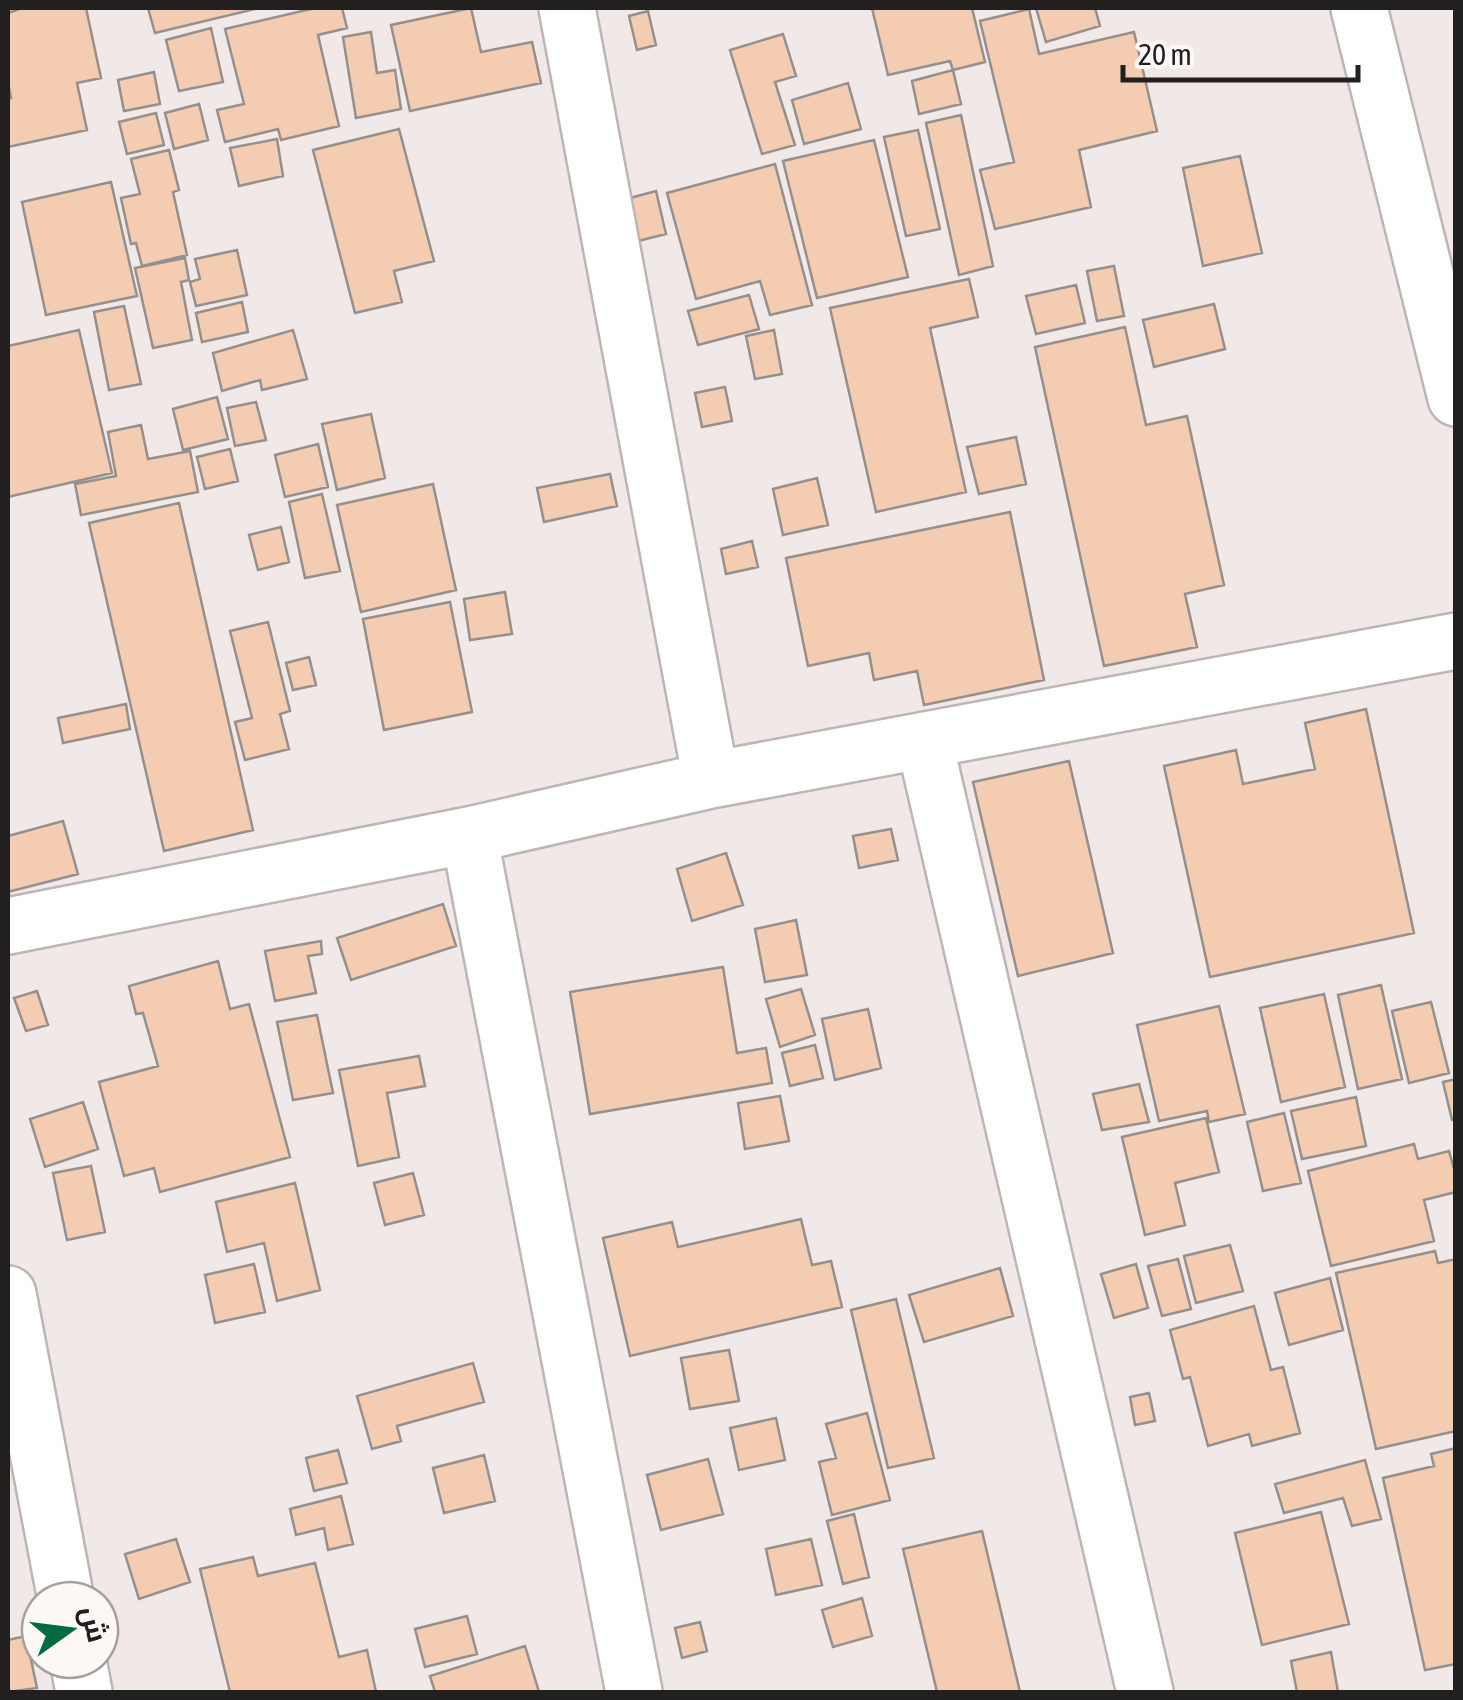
<svg xmlns="http://www.w3.org/2000/svg" width="1463" height="1700" viewBox="0 0 1463 1700" font-family="'Asap Condensed',Cairo,sans-serif">
<style>
.building{fill:#f3ccb2;stroke:#95908d;stroke-width:2.5}
.lines{fill:none;stroke-linecap:round;stroke-linejoin:round}
.street-casing{stroke:#bdb6b5;stroke-width:60}
.street{stroke:#fff;stroke-width:55}
</style>
<rect width="100%" height="100%" fill="#f0e9e8"/>
<path class="building" d="M22,8H86L101,78L77,83L87,130L8,147V99L11,98L8,83V13Z
M148,8H259L155,33Z
M315,8H342L347,28L318,35L339,126L281,140L278,129L225,142L217,110L244,104L225,29Z
M471,8L481,52L532,42L541,83L410,111L391,25Z
M872,8H972L985,62L953,70L950,61L888,75Z
M1036,8H1095L1100,26L1046,42Z
M1029,9L1039,54L1134,32L1157,131L1079,150L1091,207L995,229L980,170L1014,162L980,21Z
M648,11L656,45L637,50L629,16Z
M211,28L223,82L179,91L166,40Z
M371,32L377,73L395,70L401,109L356,118L343,37Z
M783,34L796,76L775,82L795,145L762,154L730,50Z
M953,70L961,104L919,114L912,81Z
M154,72L160,104L124,111L118,80Z
M848,83L861,129L804,144L792,100Z
M199,104L208,140L174,149L165,113Z
M156,113L164,145L127,154L119,122Z
M961,115L993,266L959,275L926,123Z
M399,129L434,261L394,271L402,302L355,313L313,150Z
M918,130L940,229L906,236L884,137Z
M277,139L283,176L239,186L230,148Z
M874,140L908,277L817,298L783,161Z
M169,150L179,190L173,192L187,255L142,266L136,243L131,244L121,198L140,194L131,159Z
M1240,156L1262,253L1203,266L1183,168Z
M775,164L812,305L770,315L760,281L696,299L667,193Z
M111,182L137,296L46,315L22,202Z
M656,191L666,234L626,244L615,202Z
M237,250L247,295L196,306L190,282L200,279L195,259Z
M185,258L189,280L181,282L192,340L153,348L135,268Z
M1114,266L1124,316L1097,321L1087,271Z
M969,279L978,317L930,328L966,492L876,512L830,308Z
M1076,285L1085,323L1036,334L1026,296Z
M749,295L759,329L698,345L688,311Z
M242,302L248,332L202,342L196,313Z
M1214,304L1225,349L1154,367L1143,320Z
M124,306L141,384L109,390L94,312Z
M1125,327L1146,425L1187,416L1224,585L1185,594L1197,647L1104,666L1035,347Z
M79,330L112,473L8,497V346Z
M293,330L307,379L262,390L260,380L222,391L213,353Z
M774,330L782,374L755,379L746,336Z
M725,387L732,421L702,427L695,393Z
M217,397L228,439L183,450L173,409Z
M256,402L266,440L235,446L227,408Z
M371,414L385,478L337,490L322,424Z
M141,425L148,459L190,451L198,492L81,515L75,484L116,476L108,432Z
M1016,437L1026,484L979,494L967,447Z
M318,444L328,487L285,497L275,455Z
M230,449L238,481L205,489L197,457Z
M610,474L617,506L544,522L537,488Z
M817,478L828,525L783,535L773,489Z
M433,484L456,590L361,612L337,505Z
M322,494L340,571L305,578L289,502Z
M179,503L253,830L164,851L89,523Z
M1010,512L1044,680L924,705L917,671L874,680L869,653L808,666L786,558Z
M281,527L289,562L258,570L249,535Z
M752,541L758,567L726,574L721,549Z
M505,592L512,634L470,640L464,599Z
M450,602L472,712L384,730L363,619Z
M268,622L290,711L280,714L289,749L245,760L235,722L252,718L230,631Z
M309,657L316,685L293,690L286,663Z
M126,704L130,729L63,743L58,718Z
M1366,709L1414,933L1210,977L1164,766L1236,750L1243,784L1315,769L1305,723Z
M1069,761L1113,953L1018,976L973,782Z
M63,821L78,874L8,892V836Z
M891,829L898,860L859,868L853,836Z
M726,853L743,905L692,921L677,869Z
M443,904L456,946L351,980L337,938Z
M796,920L807,975L765,982L755,929Z
M321,941L322,954L308,956L316,993L275,1001L265,951Z
M218,961L230,1009L249,1004L290,1157L160,1192L154,1168L124,1176L99,1082L158,1066L143,1013L136,1014L129,986Z
M723,967L737,1053L766,1048L772,1083L590,1114L570,992Z
M1381,985L1402,1079L1358,1089L1338,995Z
M801,989L815,1035L780,1047L766,999Z
M37,991L48,1025L26,1031L14,998Z
M1324,994L1345,1087L1281,1102L1260,1008Z
M1431,1002L1449,1073L1409,1083L1392,1011Z
M1219,1006L1245,1114L1209,1122L1207,1111L1159,1121L1137,1025Z
M868,1009L881,1068L835,1080L822,1019Z
M317,1015L333,1093L293,1100L277,1022Z
M815,1045L823,1078L790,1086L782,1053Z
M419,1056L425,1086L387,1093L399,1157L358,1166L339,1070Z
M1456,1079V1119L1452,1120L1443,1082Z
M1139,1084L1149,1122L1102,1130L1093,1094Z
M780,1096L789,1141L745,1149L738,1103Z
M1356,1097L1366,1146L1302,1159L1291,1111Z
M83,1102L98,1149L45,1167L30,1119Z
M1284,1113L1301,1183L1263,1191L1247,1122Z
M1206,1118L1219,1172L1175,1183L1185,1225L1145,1235L1122,1137Z
M1414,1144L1418,1159L1449,1151L1456,1176V1192L1424,1200L1434,1241L1331,1266L1308,1171Z
M91,1166L105,1232L67,1240L53,1173Z
M413,1173L424,1215L385,1225L374,1183Z
M295,1183L320,1290L277,1301L264,1243L227,1252L216,1202Z
M801,1219L812,1265L831,1261L842,1307L630,1356L603,1238L672,1222L678,1247Z
M1230,1245L1243,1291L1196,1303L1184,1256Z
M1435,1251L1438,1263L1456,1259V1431L1376,1449L1336,1273Z
M1178,1259L1191,1309L1162,1316L1148,1266Z
M254,1264L265,1312L215,1323L205,1275Z
M1136,1264L1148,1308L1114,1318L1101,1274Z
M1000,1268L1013,1316L924,1342L909,1295Z
M1330,1278L1343,1330L1289,1345L1275,1293Z
M896,1299L934,1458L888,1468L851,1310Z
M1254,1306L1271,1370L1283,1367L1300,1433L1252,1446L1249,1434L1208,1446L1190,1377L1183,1379L1170,1330Z
M729,1350L739,1401L690,1409L681,1358Z
M473,1363L484,1402L397,1426L401,1441L372,1449L357,1396Z
M1149,1393L1155,1421L1135,1425L1130,1397Z
M867,1413L890,1500L832,1515L819,1462L836,1458L826,1424Z
M776,1418L785,1460L739,1470L730,1428Z
M1456,1448V1664L1425,1670L1383,1478L1434,1466L1431,1454Z
M338,1450L347,1483L314,1491L306,1458Z
M484,1455L495,1501L444,1513L433,1468Z
M708,1459L723,1514L661,1530L647,1475Z
M1365,1460L1381,1519L1352,1526L1343,1498L1284,1513L1275,1484Z
M341,1496L353,1544L328,1550L324,1528L296,1535L290,1509Z
M1321,1512L1349,1624L1262,1645L1235,1533Z
M854,1514L869,1577L843,1584L827,1521Z
M982,1531L1020,1692H937L903,1549Z
M176,1539L190,1582L139,1599L125,1554Z
M811,1539L822,1585L776,1595L766,1549Z
M253,1557L258,1576L315,1563L339,1657L367,1650L376,1692H230L200,1569Z
M862,1598L872,1636L833,1647L822,1610Z
M467,1616L477,1654L425,1667L415,1629Z
M700,1622L707,1651L682,1658L675,1628Z
M26,1636L37,1688L8,1692V1640Z
M525,1646L539,1692H435L430,1676Z
M1331,1652L1338,1692H1297L1291,1661Z"/>
<g class="lines">
<g class="street-casing">
<path id="street" d="M567,8L711,780
M1359,8L1456,398
M924,740L1145,1692
M469,835L634,1692
M8,926L469,835L711,780L1456,641
M8,1294L66,1600
M78,1660L84,1692"/>
</g>
<use href="#street" class="street"/>
</g>
<rect width="1463" height="1700" fill="none" stroke="#22201f" stroke-width="20"/>
<g transform="translate(70 1630) rotate(76)"><circle r="48" fill="#fdf7f5" stroke="#a5a19f" stroke-width="2.5"/>
<path d="M0-8L18 38L0 25L-18 38Z" fill="#046b41"/>
<text y="-15" font-size="28" font-weight="bold" text-anchor="middle" fill="#22201f">ش</text>
</g>
<path d="M1123 65v15h235v-15" fill="none" stroke="#22201f" stroke-width="5"/>
<text x="1138" y="65" font-size="30" fill="#22201f" stroke="#fdf7f5" stroke-width="8" paint-order="stroke">20 m</text>
</svg>
